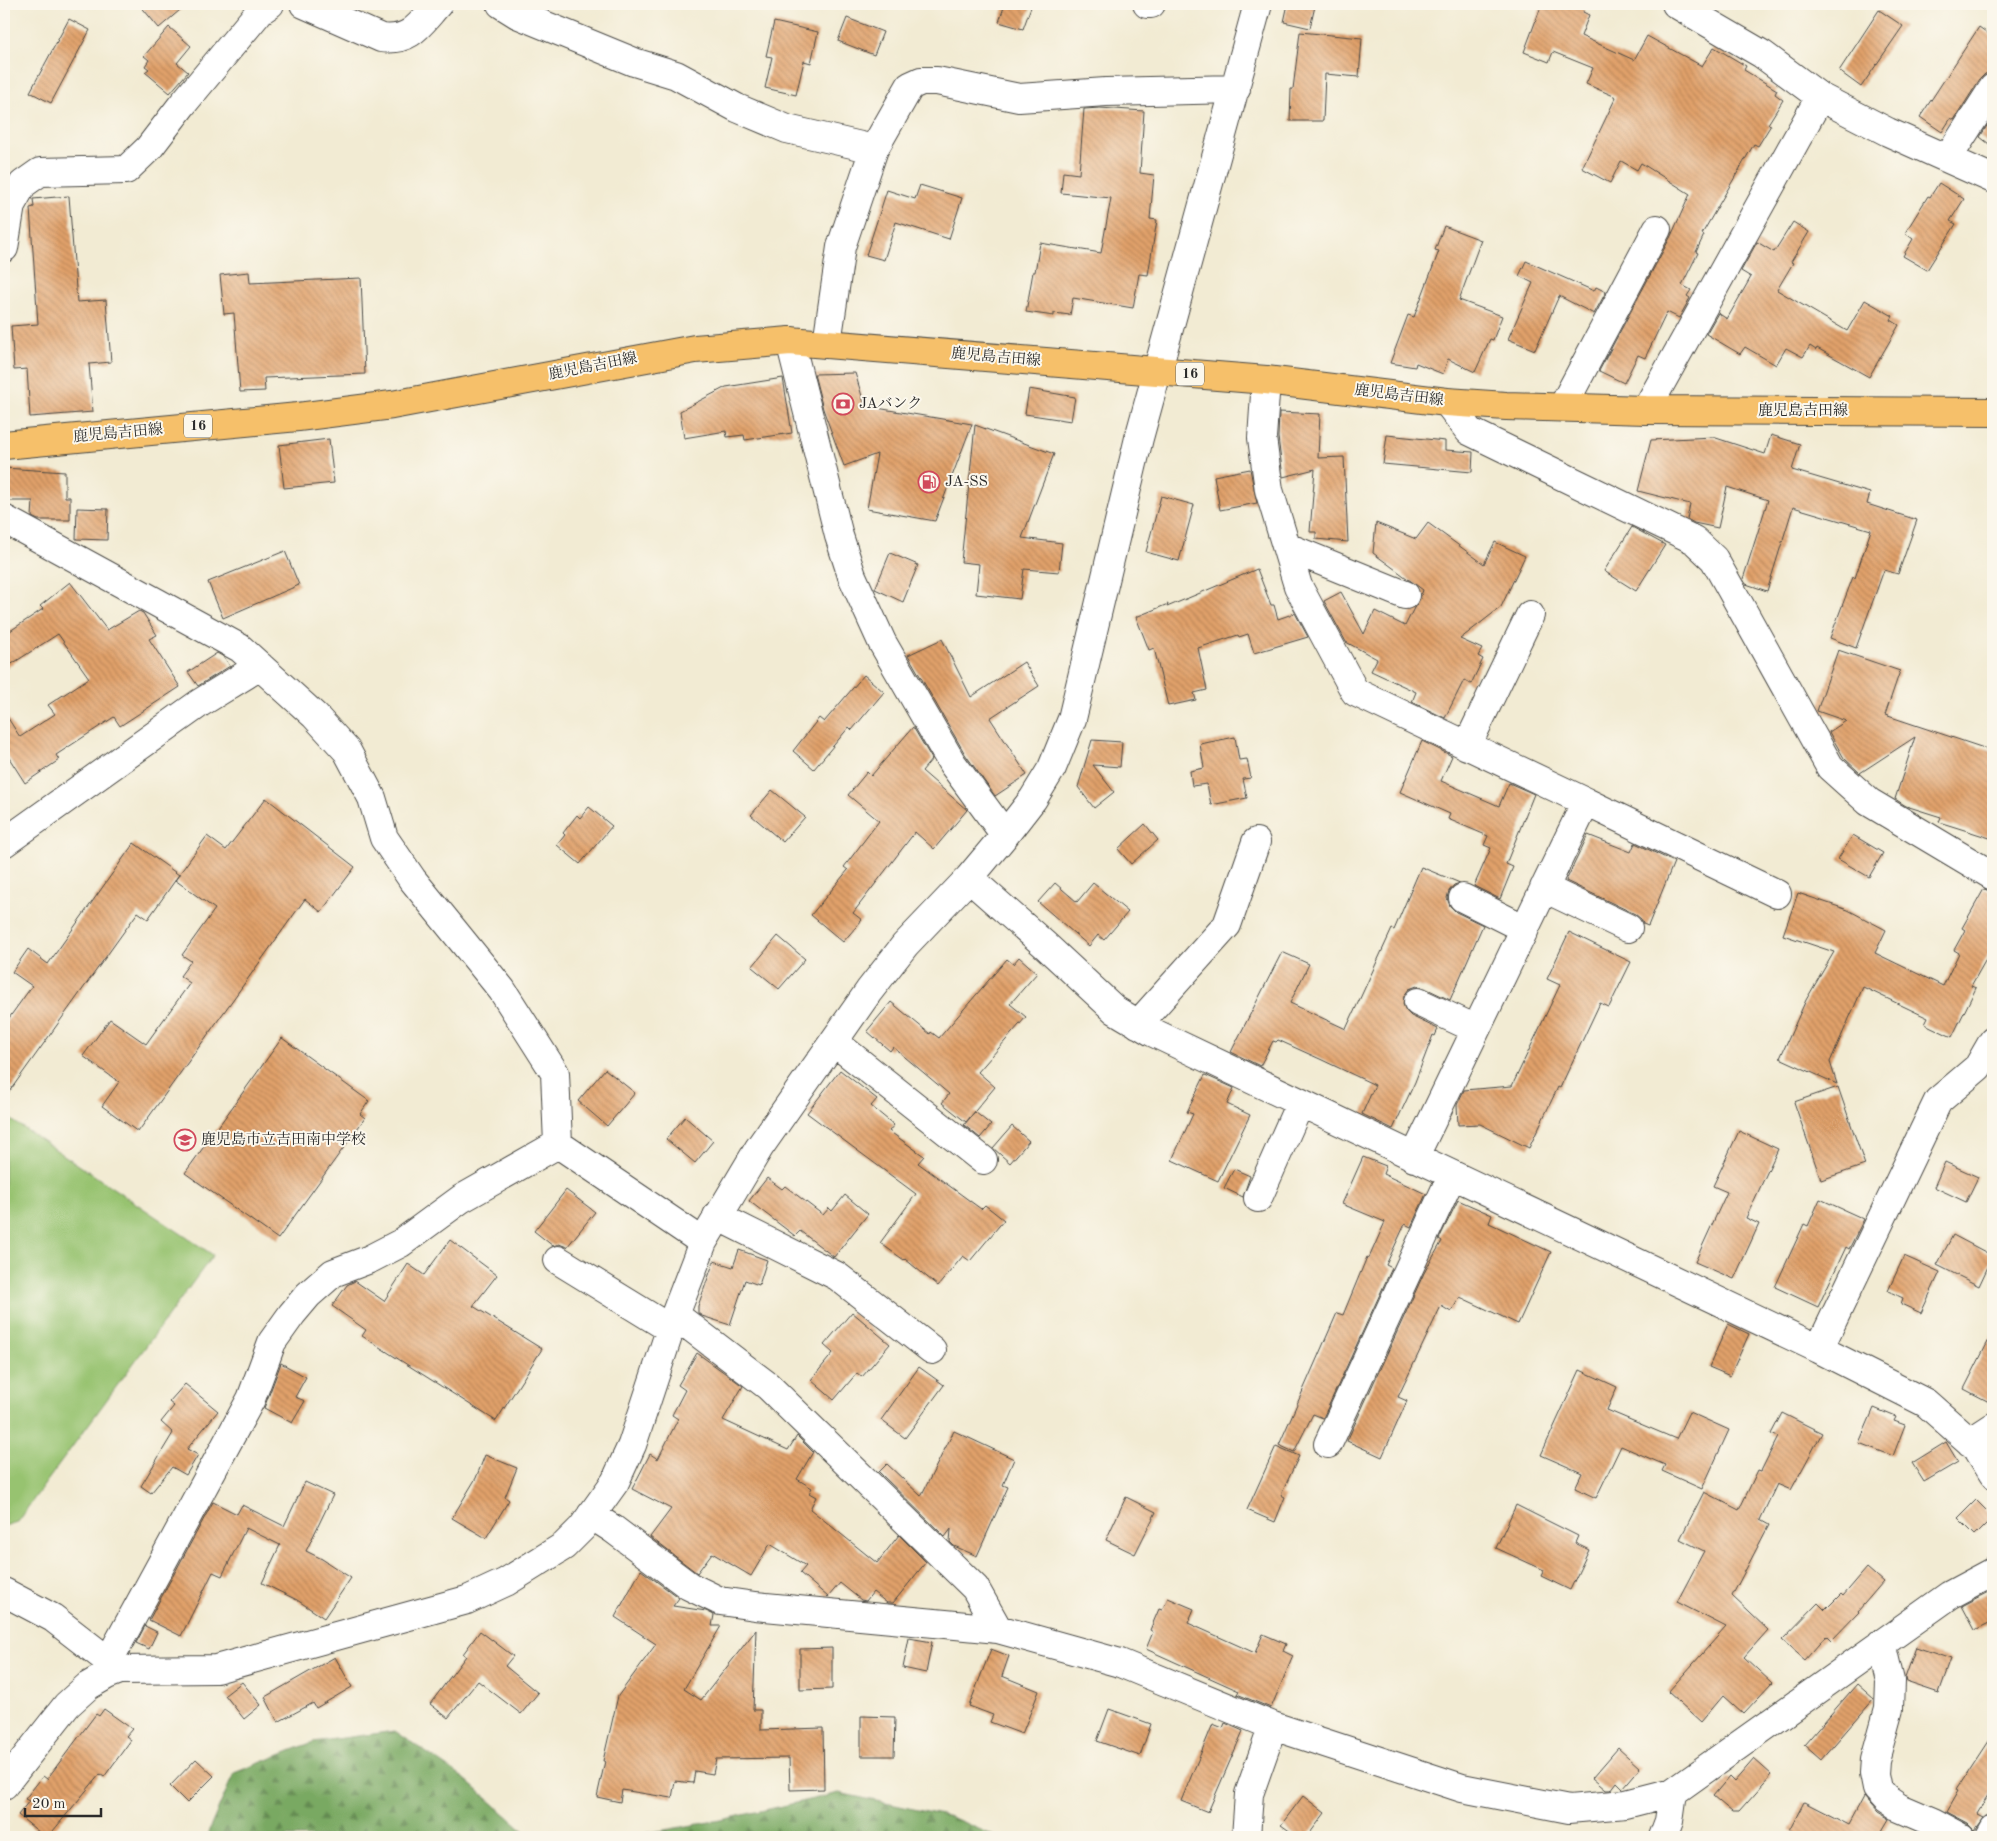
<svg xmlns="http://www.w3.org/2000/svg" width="1997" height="1841" viewBox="0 0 1997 1841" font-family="'Old Standard TT','Noto Serif JP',serif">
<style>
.forest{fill:url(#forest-firs);stroke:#526a46}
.pitch{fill:#97c370;stroke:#61774e}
.building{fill:url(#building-back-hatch)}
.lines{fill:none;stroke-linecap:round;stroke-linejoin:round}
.minor-casing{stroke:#494844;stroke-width:30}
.major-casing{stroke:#494844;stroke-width:30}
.minor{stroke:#fff;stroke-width:28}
.major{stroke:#f6c06b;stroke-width:28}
.labels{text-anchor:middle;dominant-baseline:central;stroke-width:4;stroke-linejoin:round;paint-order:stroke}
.shield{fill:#fbf7ec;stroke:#696865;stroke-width:1}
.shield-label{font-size:14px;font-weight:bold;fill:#2b2b2b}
.street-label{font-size:15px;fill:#2b2b2b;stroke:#fbf7ec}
.poi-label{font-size:15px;fill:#2b2b2b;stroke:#fbf7ec;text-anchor:start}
</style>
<defs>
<pattern id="forest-firs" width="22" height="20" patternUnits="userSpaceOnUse" patternTransform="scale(1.25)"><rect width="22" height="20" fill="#79a962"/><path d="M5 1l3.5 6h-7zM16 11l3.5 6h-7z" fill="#638a51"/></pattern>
<pattern id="building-back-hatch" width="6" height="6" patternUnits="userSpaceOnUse" patternTransform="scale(1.25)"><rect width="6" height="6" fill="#e1a16a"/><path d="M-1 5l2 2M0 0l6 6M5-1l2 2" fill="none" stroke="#b78357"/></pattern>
</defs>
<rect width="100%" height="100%" fill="#fbf7ec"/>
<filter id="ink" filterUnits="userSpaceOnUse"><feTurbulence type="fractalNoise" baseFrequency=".02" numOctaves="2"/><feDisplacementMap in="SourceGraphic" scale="10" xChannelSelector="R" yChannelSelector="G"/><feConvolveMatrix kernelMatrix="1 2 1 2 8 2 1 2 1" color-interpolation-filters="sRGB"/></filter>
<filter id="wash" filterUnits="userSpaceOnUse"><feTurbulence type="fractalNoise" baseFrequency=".0096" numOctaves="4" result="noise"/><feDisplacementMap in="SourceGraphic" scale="20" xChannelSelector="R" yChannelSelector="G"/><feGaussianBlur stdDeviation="1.12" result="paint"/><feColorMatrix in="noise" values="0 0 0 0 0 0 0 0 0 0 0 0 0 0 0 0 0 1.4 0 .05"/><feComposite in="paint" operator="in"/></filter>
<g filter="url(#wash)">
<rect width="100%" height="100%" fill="#f2ebd3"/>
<path class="forest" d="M395,1731L465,1779L528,1834L571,1837H206L234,1773L313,1742Z
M839,1793L951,1817L997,1837H625L721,1820Z"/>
<path class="pitch" d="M4,1115L213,1255L17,1522L4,1526Z"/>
<g id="blocks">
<path class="building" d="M139,4H187L159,28Z
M1005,4H1032L1023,29L999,22Z
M1288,4H1304L1315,6L1310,28L1284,22Z
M1542,4H1586L1583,12L1589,15L1581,36L1634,60L1647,36L1702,66L1714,47L1746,66L1744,70L1777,90L1775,94L1783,100L1768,124L1771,125L1758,146L1754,144L1702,234L1704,235L1696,252L1698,253L1682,285L1691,290L1687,296L1690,298L1679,318L1667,312L1645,358L1638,355L1624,383L1599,371L1671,236L1690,194L1641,163L1637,170L1621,161L1610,183L1582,168L1616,97L1586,84L1593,68L1553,52L1549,62L1524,52Z
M1879,10L1903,26L1861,87L1839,71Z
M847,18L883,32L874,55L838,41Z
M69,19L90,30L51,103L30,92Z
M774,22L818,32L811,63L804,61L796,95L765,88L772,57L766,56Z
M169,27L191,46L177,63L188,72L170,93L145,72L149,69L145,66L149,60L144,56Z
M1979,27L1993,37V72L1985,74L1980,79L1954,120L1951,118L1942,132L1920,117Z
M1300,32L1362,38L1359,77L1325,74L1323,121H1290L1291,89H1293Z
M1100,108L1144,111L1140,173L1154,175L1150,219L1157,220L1148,275L1139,274L1133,308L1073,298L1070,315L1054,313V316L1026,312L1033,272H1035L1040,243L1101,253L1111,198L1061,193L1063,172L1079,174L1084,109Z
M1993,116V147L1980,137Z
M1939,183L1964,199L1950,221L1956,224L1927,270L1903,256L1913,239L1905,233L1928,196L1930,197Z
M920,185L962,198L949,239L896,222L884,260L866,255L887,190L915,199Z
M69,196L77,302L106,300L111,362L89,364L93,412L30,417L27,369L14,370L11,326L38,324L30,208L34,207L33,199Z
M1793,222L1809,232L1791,262L1793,263L1777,290L1847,331L1865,300L1893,316L1891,320L1899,325L1869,377L1817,348L1816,350L1810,346L1803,357L1786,348L1776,365L1745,347L1740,354L1706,334L1718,313L1727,319L1751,277L1741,271L1757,242L1774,252Z
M1444,226L1481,240L1459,300L1502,316L1493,340L1490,339L1475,372L1448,359L1443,374L1416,363L1415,367L1390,363L1408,315L1414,317L1439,251L1435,250Z
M1526,261L1594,291L1596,287L1606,292L1594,314L1559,296L1535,350L1508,339L1533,283L1519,276Z
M249,272L250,283L361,278L365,374L264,378L265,391L240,392L234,313L224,314L220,275Z
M855,373L865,406L972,424L935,521L867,509L877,454L844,466L823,409L814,374Z
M783,378L792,433L745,440L744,435L727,437L726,431L684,438L680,411L726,387Z
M1029,389L1075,397L1071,421L1025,414Z
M1279,412L1320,414L1318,458L1344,457L1348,542L1316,539V532H1310L1315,469L1283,477L1278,437Z
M975,425L1054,454L1022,538L1062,543L1059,572L1024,569L1020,599L976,594L979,564L961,562Z
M1387,435L1445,441V450L1473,452L1472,472L1383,464Z
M1771,435L1800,444L1792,470L1870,493L1867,504L1917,520L1898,574L1884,570L1856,648L1830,638L1853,577L1855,578L1871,530L1793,507L1767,591L1746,584L1743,579L1768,500L1727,487L1718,528L1694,523L1687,519L1690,504L1638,491L1651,440L1713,437L1765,454Z
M329,439L334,483L284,488L279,445Z
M4,468L65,472V497H70V520H38L32,517L33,501H4Z
M1250,469L1257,503L1220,510L1214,476Z
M1161,496L1194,505L1179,561L1146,552Z
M77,508L108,509L107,540L76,539Z
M1376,523L1416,539L1428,523L1484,564L1495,542L1525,556L1501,607L1460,639L1482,649L1478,656L1483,659L1471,684L1464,680L1445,718L1412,702L1416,692L1371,671L1377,659L1346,642L1324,601L1341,592L1364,634L1375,611L1405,626L1414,608L1419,601L1423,590L1373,553Z
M1632,527L1665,545L1636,591L1604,571Z
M285,551L299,585L223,618L208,582Z
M890,553L918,565L903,602L875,589Z
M1257,569L1271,605H1274L1278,619L1295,613L1308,637L1254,653L1248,634L1239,637L1238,635L1198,648L1207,690L1194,693L1196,700L1168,706L1154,648L1149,650L1136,617L1168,604L1167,607Z
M70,582L107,630L139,611L143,613L157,635L149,639L180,687L120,726L114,717L56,755L59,760L25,783L4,750V712L20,737L55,714L48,705L89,678L58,634L4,669V635L43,609L40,606Z
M942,639L971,697L1024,662L1039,686L990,718L1027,775L995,796L965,754L908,655Z
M1838,650L1900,671L1885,715L1993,751V839L1939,822L1941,817L1906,806L1895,799L1915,737L1860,773L1844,758L1829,732L1846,721L1817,711Z
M217,653L224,657L230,666L198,686L188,672Z
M864,675L884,692L852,730L849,727L814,769L793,751L819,718L824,722Z
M913,727L932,759L922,771L967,810L934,849L915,832L853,913L862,920L843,942L811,915L848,870L844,867L879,821L848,795L867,772L871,776Z
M1235,737L1239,760L1247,759L1251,778L1243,779L1247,798L1211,805L1207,784L1192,786L1190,771L1204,768L1200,744Z
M1092,740L1122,742L1120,767L1093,765L1114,792L1094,808L1078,787Z
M1422,741L1452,756L1441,781L1499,806L1509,783L1534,794L1506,864L1513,867L1500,899L1474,886L1491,848L1484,845L1488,836L1448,819L1450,814L1400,792Z
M772,790L805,817L783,842L751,815Z
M266,798L355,867L321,912L305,899L138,1132L102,1106L119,1082L83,1056L110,1019L146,1044L190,983L180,976L191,961L182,955L215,909L175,880L207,836L226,850Z
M589,807L612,826L580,864L557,845L565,835L563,833L577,815L580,818Z
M1145,824L1158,840L1131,864L1118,849Z
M1588,835L1631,852L1635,843L1674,862L1648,926L1643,924L1641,919L1635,914L1566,881Z
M1853,835L1883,853L1869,877L1838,859Z
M134,843L179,875L148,919L138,912L4,1099V1025L32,986L12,972L28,949L48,964Z
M1421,867L1460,883L1454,885L1449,891L1447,898L1450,906L1456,912L1483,925L1450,1000L1425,988L1417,986L1409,989L1404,996L1403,1004L1406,1011L1411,1016L1438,1029L1435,1036L1433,1035L1415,1082L1393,1129L1362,1114L1375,1085L1320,1059L1278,1040L1276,1042L1273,1041L1260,1066L1231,1052L1282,952L1309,964L1290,1003L1346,1029L1392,929L1394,930Z
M1055,883L1077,902L1093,883L1128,912L1104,940L1098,935L1089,946L1038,902Z
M1984,889L1993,892V947L1971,986L1976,988L1952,1037L1925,1024L1928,1018L1863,987L1830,1062L1837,1084L1780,1058L1806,1000L1834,952L1783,935L1798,893L1848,910L1886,930L1875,953L1943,986L1959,953L1954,950L1965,930L1962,928Z
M1569,932L1631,962L1609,1007L1600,1003L1560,1088L1558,1087L1529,1148L1480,1124L1458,1125L1457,1105L1464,1090L1512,1086L1560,985L1547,979Z
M778,936L805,959L779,989L752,967Z
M1019,957L1037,973L1010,1004L1026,1017L978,1072L995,1087L966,1122L942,1103L949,1094L893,1047L890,1051L867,1031L891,1002L930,1034L931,1032L939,1038L1007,959L1013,964Z
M282,1038L369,1101L360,1114L365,1118L278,1239L185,1173Z
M605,1069L635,1093L607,1126L578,1101Z
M840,1070L877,1099L871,1106L894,1125L889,1131L924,1156L918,1163L981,1209L985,1205L1004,1220L970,1261L963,1256L938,1286L905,1259L904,1260L880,1243L916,1194L807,1113Z
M1205,1075L1234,1088L1227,1104L1250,1115L1218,1181L1172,1160L1193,1114L1187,1112Z
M1838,1087L1865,1165L1821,1180L1794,1102Z
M975,1112L991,1125L980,1138L964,1125Z
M685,1117L713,1141L695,1163L666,1139Z
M1012,1126L1029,1141L1010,1163L993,1148Z
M1739,1131L1778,1149L1746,1218L1759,1224L1734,1279L1695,1262L1727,1192L1713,1186Z
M1363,1157L1386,1166L1383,1174L1426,1194L1411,1227L1405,1224L1386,1265L1392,1268L1323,1418L1313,1414L1294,1452L1279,1445L1337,1313L1343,1315L1367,1257L1369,1258L1385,1222L1342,1204Z
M1945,1162L1978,1177L1966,1202L1934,1187Z
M1234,1169L1250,1176L1243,1197L1224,1188Z
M767,1178L782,1189L785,1186L823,1215L829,1208L832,1211L845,1195L868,1214L834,1257L800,1231L795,1236L749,1201Z
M566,1190L595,1212L567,1247L559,1244L553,1246L534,1231Z
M1820,1199L1864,1219L1849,1249L1846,1247L1818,1307L1775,1287L1804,1224L1808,1226Z
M1458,1200L1492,1215L1489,1223L1551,1252L1518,1324L1460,1297L1451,1312L1441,1306L1398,1397L1407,1401L1382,1457L1347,1441L1424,1273L1442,1241L1439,1239Z
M1953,1235L1993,1256L1979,1286L1937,1265Z
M450,1240L497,1275L473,1306L542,1349L496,1421L362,1336L366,1330L332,1306L347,1285L355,1281L384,1301L408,1264L424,1275Z
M739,1250L767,1260L759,1285L745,1280L730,1325L702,1316L698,1313V1306L714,1261L733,1267Z
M1904,1256L1940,1272L1921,1313L1901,1304L1903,1298L1888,1291Z
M852,1312L890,1344L862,1377L857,1373L834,1400L811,1380L833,1353L824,1345Z
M1728,1324L1749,1334L1730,1376L1709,1367Z
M1993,1332V1404L1964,1389Z
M697,1353L743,1386L723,1420L788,1450L797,1436L813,1452L797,1479L812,1488L809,1493L816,1497L810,1509L877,1563L899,1535L926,1562L893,1603H887L873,1592L866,1601L861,1600L840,1583L828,1597L800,1573L806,1566L770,1544L751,1576L712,1553L697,1573L650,1537L671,1509L632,1489L650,1454L658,1459L678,1419L672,1415L685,1390L678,1385Z
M281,1363L306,1377L295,1397L305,1401L292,1423L264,1408Z
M919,1367L944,1385L905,1438L881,1420Z
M1580,1370L1617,1387L1607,1410L1676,1439L1689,1412L1729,1430L1702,1489L1662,1471L1665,1465L1621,1446L1596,1498L1575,1488L1582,1473L1541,1455Z
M185,1384L218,1411L187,1449L198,1455L186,1475L172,1467L151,1493L141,1486L173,1433L161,1422L174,1406L169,1402Z
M1874,1408L1896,1417L1894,1421L1905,1425L1893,1456L1859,1443Z
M1782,1413L1822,1433L1791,1490L1777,1484L1760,1520L1769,1525L1732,1596L1768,1630L1744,1657L1772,1683L1743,1714L1723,1696L1701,1722L1668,1692L1726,1627L1677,1602L1704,1551L1680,1539L1704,1492L1739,1510L1758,1470L1761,1471L1778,1437L1771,1434Z
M954,1431L1014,1459L1003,1485L1008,1487L977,1556L954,1546L950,1542L951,1529L945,1537L879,1472L887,1464L921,1496Z
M1946,1442L1958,1462L1924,1482L1912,1463Z
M1276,1446L1299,1456L1281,1495L1285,1497L1275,1522L1247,1510Z
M485,1455L517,1468L505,1497L509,1500L486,1538L452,1518L476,1478Z
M305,1482L333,1495L306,1551L322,1559L351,1578L324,1618L297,1600L262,1583L280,1545L246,1528L222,1576L213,1572L181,1636L149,1620L213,1502L237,1514L242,1505L284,1526Z
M1126,1497L1156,1512L1135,1554L1106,1540Z
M1976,1500L1993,1517L1975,1535L1958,1518Z
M1516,1505L1578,1536L1575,1543L1589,1550L1570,1590L1541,1576L1544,1570L1496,1548Z
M1867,1568L1883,1582L1858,1611L1859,1612L1831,1641L1826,1636L1805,1660L1782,1640L1818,1603L1825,1610L1841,1594L1843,1596Z
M641,1570L679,1598L673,1606L706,1611L714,1615L712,1626H721L684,1689L701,1700L756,1630L753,1710H761V1730L823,1728L824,1789L790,1790L789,1758L716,1759L713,1774L695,1771L693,1783L675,1781L672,1798L622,1790L620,1802L597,1797L605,1761H603L618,1696L656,1644L615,1617Z
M1993,1590V1621L1975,1630L1962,1606Z
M1168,1598L1194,1609L1188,1623L1255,1653L1263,1634L1286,1644L1283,1651L1293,1656L1271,1708L1237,1694L1239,1691L1146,1649L1153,1632L1150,1630L1159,1609L1162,1610Z
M145,1626L157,1632L149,1649L136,1643Z
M480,1631L513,1656L505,1666L538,1693L521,1714L478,1681L448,1718L430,1704L466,1656L463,1654Z
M909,1638L932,1642L926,1673L903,1668Z
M1916,1647L1951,1659L1939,1693L1906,1682L1905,1678Z
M832,1648V1689L800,1690V1649Z
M991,1649L1009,1656L1002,1676L1039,1691L1022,1734L990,1722L993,1715L969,1706Z
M335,1657L352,1687L316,1708L313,1703L278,1722L265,1697Z
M242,1682L261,1705L244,1719L225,1695Z
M1857,1684L1874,1699L1821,1760L1804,1745Z
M104,1709L132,1729L126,1736L131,1740L104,1777L100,1774L48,1837H45L18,1815L29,1801L25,1799L43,1776L47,1779L96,1714L99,1716Z
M1109,1709L1151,1724L1140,1756L1097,1741Z
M861,1716L895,1717L894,1756H861Z
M1225,1723L1243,1731L1208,1812L1181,1801L1213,1724L1223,1728Z
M1993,1735V1788L1977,1814L1983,1817L1974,1829L1968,1823L1947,1812L1959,1791L1957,1790Z
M1618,1748L1640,1768L1623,1788L1617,1782L1611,1790H1606L1592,1778Z
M196,1759L214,1776L187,1803L170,1786Z
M1754,1759L1772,1775L1739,1812H1732L1713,1796L1729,1777L1734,1782Z
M1303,1796L1325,1813L1307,1837H1298L1281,1825Z
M1864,1797L1878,1813L1890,1820L1880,1837H1802L1789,1831L1804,1802L1849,1825Z"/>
</g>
</g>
<g filter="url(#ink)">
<use href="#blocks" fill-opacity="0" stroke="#494844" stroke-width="1"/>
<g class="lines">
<g class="minor-casing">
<path id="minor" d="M304,4L381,38C411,42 420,24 438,4
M501,4L517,14L634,62L676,75L737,108L787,129L874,149L841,247L827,343
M1147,4H1151
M1676,4L1762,54L1820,97L1888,132L1993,179
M874,149L910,86L921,81H937L1019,98L1106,92L1236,89
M1948,158L1993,88
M4,248L11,205L23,184L40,172L126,170L149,148L182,105L260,11L270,4
M790,341L839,536L852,576L882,642L952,763L1005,835
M1266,380L1262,438L1269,490L1298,586L1355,692L1586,802L1414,1158
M1447,402L1469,431L1694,540L1714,559L1830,767L1869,802L1993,876
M1563,406L1657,229
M1646,410L1820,97
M4,519L240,648L315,716L347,751L372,798L384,838L412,879L502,990L555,1073L558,1144L703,1242
M1287,547L1405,595
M1467,746L1530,615
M1586,802L1777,894
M4,843L200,703L260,666
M969,878L1045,945L1115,1010L1152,1032L1819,1349L1926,1403L1977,1448L1993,1474
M1544,888L1628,928
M1463,898L1525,929
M1418,1002L1476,1029
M1138,1024L1227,925L1256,842
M834,1042L983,1160
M1258,1198L1300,1103
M717,1216L837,1276L932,1350
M558,1260L672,1330
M675,1315L768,1386L975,1588L998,1629
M1819,1349L1938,1101L1978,1067L1993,1041
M1970,1442L1993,1427
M1328,1444L1452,1175
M591,1515L613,1529L689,1586L720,1601L755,1606L998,1629L1120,1663L1273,1726L1462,1788L1569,1809L1626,1804L1673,1792L1950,1595L1993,1572
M4,1592L53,1618L120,1670
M1881,1643L1890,1681L1889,1709L1875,1760L1874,1774L1877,1789L1886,1799L1898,1807L1933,1822L1961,1837
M108,1662L251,1399L272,1342L292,1314L308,1295L333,1273L370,1259L401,1243L461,1199L558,1144
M4,1785L67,1705L88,1686L107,1675L120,1670L216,1669L467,1600L506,1582L564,1546L582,1528L615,1482L632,1445L675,1315L703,1242L759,1148L869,991L905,945L969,878L1005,835L1033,799L1052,768L1072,719L1139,438L1258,4
M1246,1837L1249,1794L1273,1726
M1663,1837L1669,1821L1673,1792
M1988,1837L1993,1828"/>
</g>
<g class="major-casing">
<path id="major" d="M4,445L298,417L392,405L695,349L790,341L1266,380L1447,402L1506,406L1646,410L1993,412"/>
</g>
<use href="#minor" class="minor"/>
<use href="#major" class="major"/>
</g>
</g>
<defs>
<g id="bank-ring" transform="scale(1.125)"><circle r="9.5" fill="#fbf7ec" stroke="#d1495b" stroke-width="1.5"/><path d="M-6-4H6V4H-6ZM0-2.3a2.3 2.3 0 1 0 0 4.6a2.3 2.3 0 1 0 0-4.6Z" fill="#d1495b"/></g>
<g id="fuel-ring" transform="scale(1.125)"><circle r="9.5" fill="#fbf7ec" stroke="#d1495b" stroke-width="1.5"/><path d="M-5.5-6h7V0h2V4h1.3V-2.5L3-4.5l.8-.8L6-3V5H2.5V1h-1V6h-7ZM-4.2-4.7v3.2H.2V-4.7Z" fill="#d1495b"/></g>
<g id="school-ring" transform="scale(1.125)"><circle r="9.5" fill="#fbf7ec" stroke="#d1495b" stroke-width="1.5"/><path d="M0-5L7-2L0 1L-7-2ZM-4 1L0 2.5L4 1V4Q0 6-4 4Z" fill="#d1495b"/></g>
</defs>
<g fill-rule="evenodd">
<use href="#bank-ring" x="843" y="404"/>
<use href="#fuel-ring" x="929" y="482"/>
<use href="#school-ring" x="185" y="1140"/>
</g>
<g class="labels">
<g class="shield">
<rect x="1176" y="362.5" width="28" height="23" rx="4"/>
<rect x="184" y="414.5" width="28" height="23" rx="4"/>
</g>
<g class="shield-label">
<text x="1190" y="374">16</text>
<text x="198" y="426">16</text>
</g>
<g class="street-label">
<text transform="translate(996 358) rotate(5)">鹿児島吉田線</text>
<text transform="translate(593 367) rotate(-11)">鹿児島吉田線</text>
<text transform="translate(1399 396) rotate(7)">鹿児島吉田線</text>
<text x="1803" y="411">鹿児島吉田線</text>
<text transform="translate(118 434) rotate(-5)">鹿児島吉田線</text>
</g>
<g class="poi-label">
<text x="859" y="404">JAバンク</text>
<text x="945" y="482">JA-SS</text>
<text x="201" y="1140">鹿児島市立吉田南中学校</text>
</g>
</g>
<rect width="1997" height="1841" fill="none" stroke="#fbf7ec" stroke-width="20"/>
<path d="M25 1808v8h76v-8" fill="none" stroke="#2b2b2b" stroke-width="2.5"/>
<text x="32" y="1808" font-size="15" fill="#2b2b2b" stroke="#fbf7ec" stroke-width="4" paint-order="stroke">20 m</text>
</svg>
